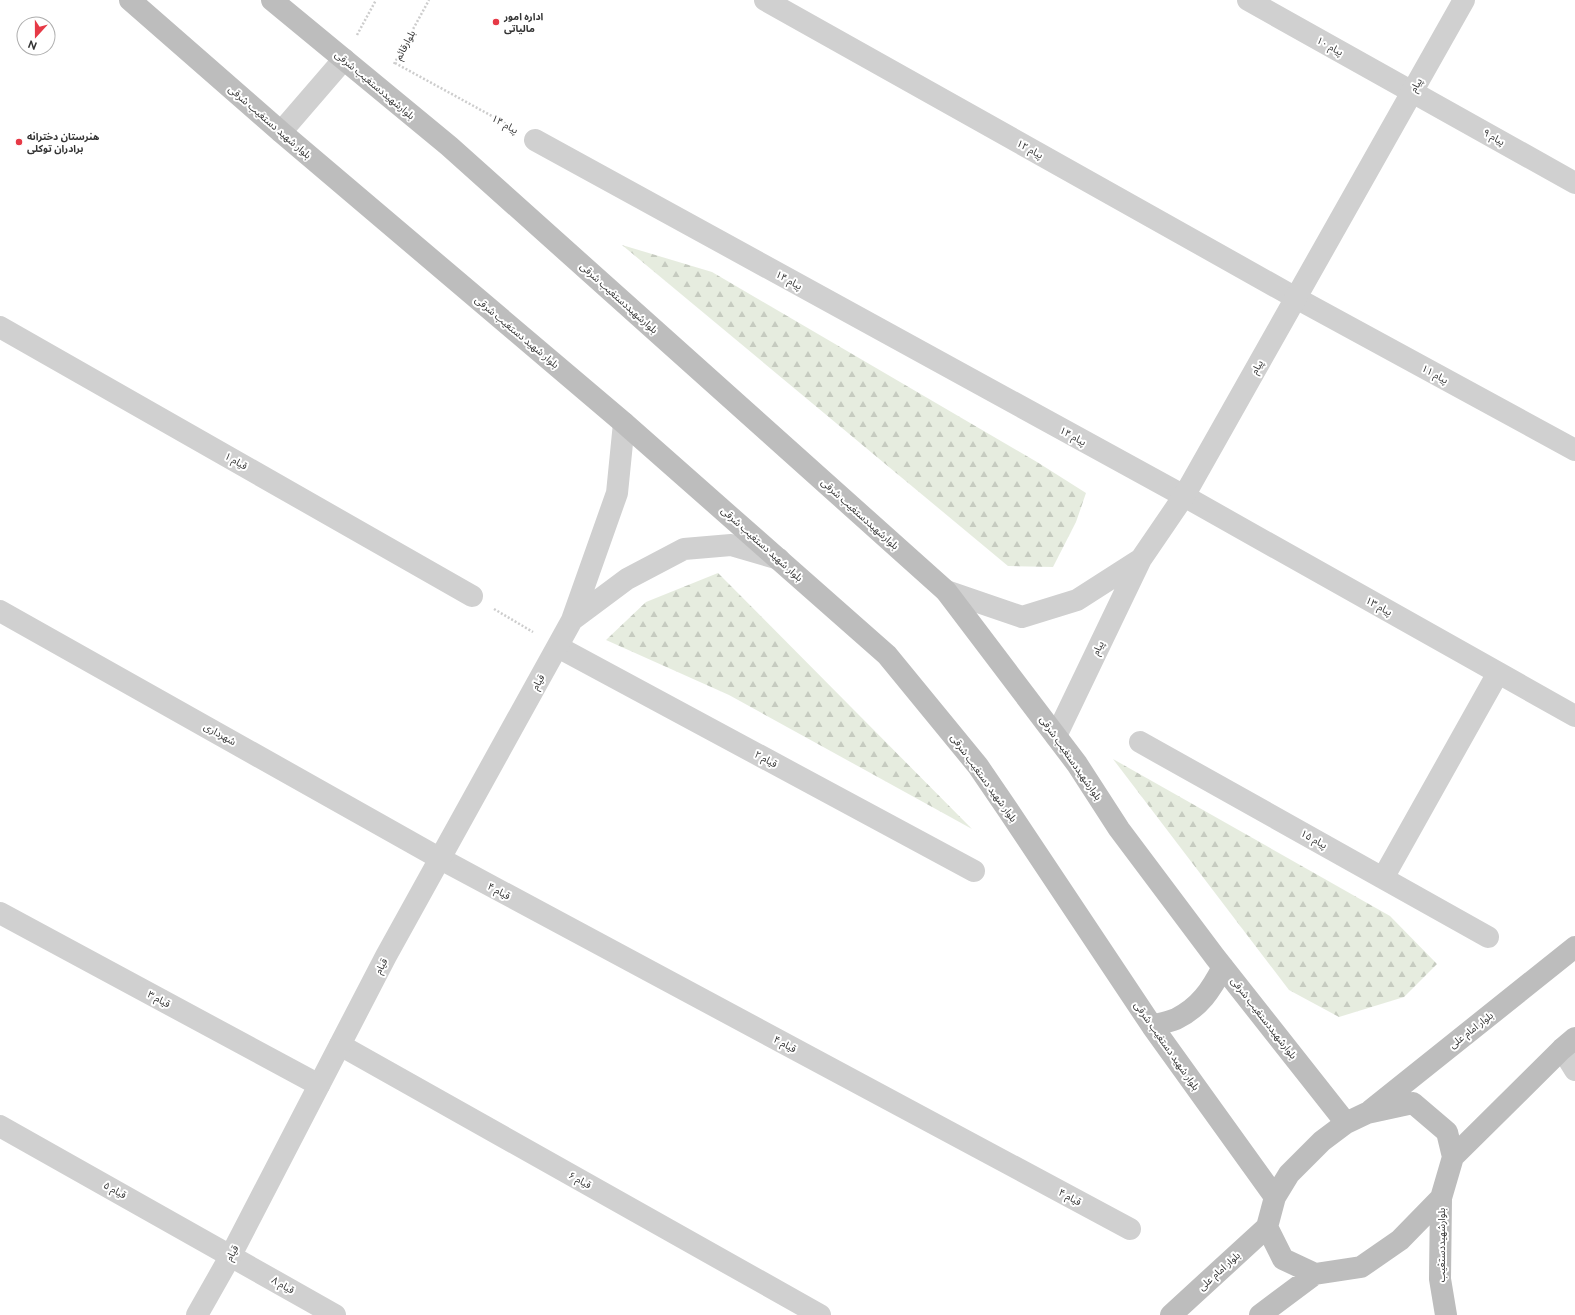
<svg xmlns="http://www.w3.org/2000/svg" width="1575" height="1315" viewBox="0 0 1575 1315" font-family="Raleway,'Noto Sans Arabic',sans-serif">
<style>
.forest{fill:url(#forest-firs)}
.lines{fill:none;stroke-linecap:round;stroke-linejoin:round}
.path{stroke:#cdcdcd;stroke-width:2.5;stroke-dasharray:2 2;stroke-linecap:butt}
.minor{stroke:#d0d0d0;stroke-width:22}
.tertiary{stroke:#d0d0d0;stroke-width:22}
.secondary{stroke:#bdbdbd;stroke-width:22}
.poi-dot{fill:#e63946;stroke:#fff;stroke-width:1.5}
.labels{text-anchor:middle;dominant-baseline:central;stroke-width:4;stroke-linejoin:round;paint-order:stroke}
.poi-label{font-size:10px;font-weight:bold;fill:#333;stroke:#fff;text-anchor:start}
.street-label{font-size:10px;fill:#333;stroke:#fff}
</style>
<defs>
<pattern id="forest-firs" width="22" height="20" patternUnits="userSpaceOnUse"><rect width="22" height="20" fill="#e6ecdf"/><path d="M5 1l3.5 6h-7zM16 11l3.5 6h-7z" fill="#c6cbc0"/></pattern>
</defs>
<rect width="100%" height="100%" fill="#fff"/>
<path class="forest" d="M622,245L712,272L1037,462L1086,493L1076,522L1053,567L1008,566Z
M718,573L972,829L729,695L606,640L646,602Z
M1113,759L1390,916L1437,964L1404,997L1339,1017L1289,990Z"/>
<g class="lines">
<path class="path" d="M357,35L376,0
M395,63L512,127
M394,64L429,0
M494,609L533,632"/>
<path class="minor" d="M765,0L1296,298L1575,450
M1248,0L1575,183
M535,140L1184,496L1575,716
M0,327L472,596
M558,647L974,871
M1140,742L1488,937
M439,858L1130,1229
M1383,878L1498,673
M0,913L319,1085
M340,1045L820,1315
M1562,1049L1575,1070
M0,1126L335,1315"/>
<path class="tertiary" d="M281,132L344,59
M946,591L1022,617L1077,600L1141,559
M0,611L439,858
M572,620L627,579L684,549L731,545L779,559
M1056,736L1141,559L1184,496L1464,0
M197,1315L231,1255L386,956L572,620L617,493L624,423"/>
<path class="secondary" d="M130,0L281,132L624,423L887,655L978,766L1008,810L1152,1026L1275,1197
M272,0L449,146L946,591L1077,764L1119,829L1215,957L1346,1123
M1152,1026C1159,1024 1168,1022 1176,1019C1200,1007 1211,990 1223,967
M1371,1110L1575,947
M1453,1157L1447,1132L1413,1103L1367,1113L1346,1123L1322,1141L1289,1174L1275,1197L1267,1227L1283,1259L1315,1274L1361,1267L1400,1240L1441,1198L1453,1157L1562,1049L1575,1038
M1441,1198L1440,1279L1446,1315
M1171,1315L1267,1227
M1260,1315L1315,1274"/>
</g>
<g class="poi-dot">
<circle cx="496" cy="22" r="4"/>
<circle cx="19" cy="142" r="4"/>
</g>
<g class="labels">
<g class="poi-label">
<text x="504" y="16">اداره امور<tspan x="504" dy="12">مالیاتی</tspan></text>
<text x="27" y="136">هنرستان دخترانه<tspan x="27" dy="12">برادران توکلی</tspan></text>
</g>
<g class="street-label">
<text transform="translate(405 45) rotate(-62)">بلوارقائم</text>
<text transform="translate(1330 46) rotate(29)">پیام ۱۰</text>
<text transform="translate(375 85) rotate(40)">بلوارشهیددستغیب شرقی</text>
<text transform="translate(1416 85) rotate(-61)">پیام</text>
<text transform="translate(270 122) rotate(41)">بلوار شهید دستغیب شرقی</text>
<text transform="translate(505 124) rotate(29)">پیام ۱۴</text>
<text transform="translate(1494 137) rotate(29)">پیام ۹</text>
<text transform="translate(1030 149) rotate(29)">پیام ۱۲</text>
<text transform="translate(789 280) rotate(29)">پیام ۱۴</text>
<text transform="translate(619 298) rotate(42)">بلوارشهیددستغیب شرقی</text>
<text transform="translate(517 332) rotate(40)">بلوار شهید دستغیب شرقی</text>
<text transform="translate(1257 367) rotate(-61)">پیام</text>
<text transform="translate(1435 374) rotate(29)">پیام ۱۱</text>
<text transform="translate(1073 436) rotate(29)">پیام ۱۴</text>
<text transform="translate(236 461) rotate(30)">قیام ۱</text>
<text transform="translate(860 514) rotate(42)">بلوارشهیددستغیب شرقی</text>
<text transform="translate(762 544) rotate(42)">بلوار شهید دستغیب شرقی</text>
<text transform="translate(1379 606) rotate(29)">پیام ۱۳</text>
<text transform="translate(1098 648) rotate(-64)">پیام</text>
<text transform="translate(538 682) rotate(-61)">قیام</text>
<text transform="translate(220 734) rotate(29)">شهرداری</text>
<text transform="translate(1071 758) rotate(55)">بلوارشهیددستغیب شرقی</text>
<text transform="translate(766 759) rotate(28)">قیام ۲</text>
<text transform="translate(984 778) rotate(54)">بلوار شهید دستغیب شرقی</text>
<text transform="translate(1314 839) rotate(29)">پيام ۱۵</text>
<text transform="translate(499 891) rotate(28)">قیام ۴</text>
<text transform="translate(381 966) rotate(-63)">قیام</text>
<text transform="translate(159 999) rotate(28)">قیام ۳</text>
<text transform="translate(1264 1018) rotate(52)">بلوارشهیددستغیب شرقی</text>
<text transform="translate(1471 1030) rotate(-38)">بلوار امام علی</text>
<text transform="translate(785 1044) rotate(28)">قیام ۴</text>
<text transform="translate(1167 1046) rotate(55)">بلوار شهید دستغیب شرقی</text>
<text transform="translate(580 1180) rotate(29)">قیام ۶</text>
<text transform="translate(115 1190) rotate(29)">قیام ۵</text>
<text transform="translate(1070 1197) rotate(28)">قیام ۴</text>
<text transform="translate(1441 1245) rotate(-90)">بلوارشهیددستغیب</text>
<text transform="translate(232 1253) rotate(-62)">قیام</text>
<text transform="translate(1219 1271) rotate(-42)">بلوار امام علی</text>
<text transform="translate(283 1285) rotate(30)">قیام ۸</text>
</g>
</g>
<g transform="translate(36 36) rotate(201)"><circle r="19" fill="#ffffff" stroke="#adadad"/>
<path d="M0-3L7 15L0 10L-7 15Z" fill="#e63946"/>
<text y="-6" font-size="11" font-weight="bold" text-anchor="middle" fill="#333333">N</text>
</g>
</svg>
